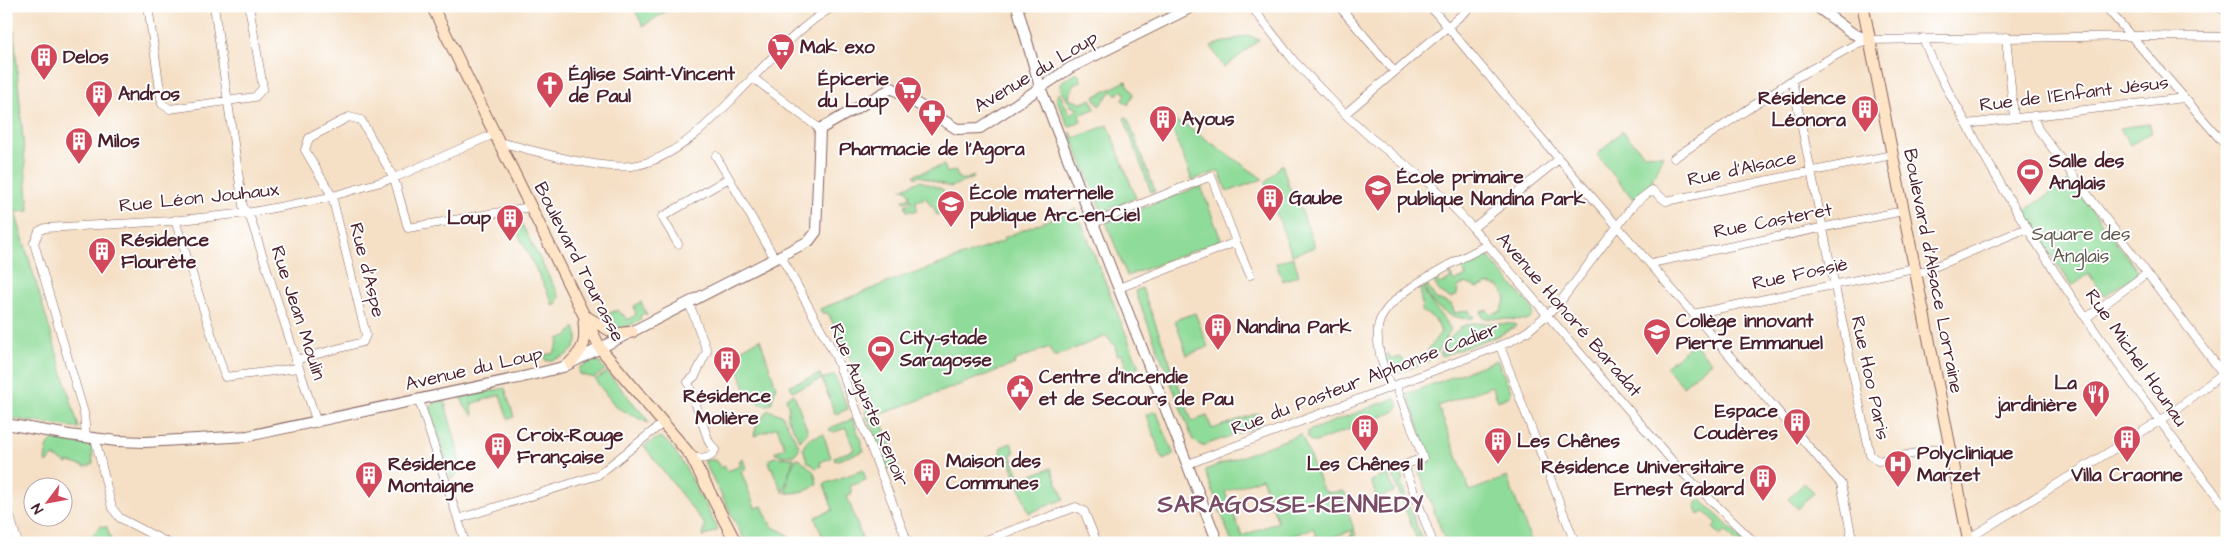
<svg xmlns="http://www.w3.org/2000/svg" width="2233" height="549" viewBox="0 0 2233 549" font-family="'Architects Daughter',sans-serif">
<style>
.green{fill:#8fdb99;stroke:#6c7d62;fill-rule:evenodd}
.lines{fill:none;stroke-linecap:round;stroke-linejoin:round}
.minor-casing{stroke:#866361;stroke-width:9}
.tertiary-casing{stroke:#866361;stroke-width:12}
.secondary-casing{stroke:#866361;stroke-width:13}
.minor{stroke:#fff;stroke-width:8}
.tertiary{stroke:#fff;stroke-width:10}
.secondary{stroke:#ffe4c6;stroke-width:11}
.labels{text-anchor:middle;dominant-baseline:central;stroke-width:4;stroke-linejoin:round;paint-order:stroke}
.poi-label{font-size:19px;font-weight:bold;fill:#4a1f2b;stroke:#fff;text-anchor:start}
.street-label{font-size:19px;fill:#4a1f2b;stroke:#fff}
.park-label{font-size:19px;fill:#5f574c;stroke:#fff}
.district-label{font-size:24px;font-weight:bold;letter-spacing:1px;fill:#794b64;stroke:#fff}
</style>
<rect width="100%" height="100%" fill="#fff"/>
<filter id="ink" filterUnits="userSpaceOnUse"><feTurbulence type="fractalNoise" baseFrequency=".02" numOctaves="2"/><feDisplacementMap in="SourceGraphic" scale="10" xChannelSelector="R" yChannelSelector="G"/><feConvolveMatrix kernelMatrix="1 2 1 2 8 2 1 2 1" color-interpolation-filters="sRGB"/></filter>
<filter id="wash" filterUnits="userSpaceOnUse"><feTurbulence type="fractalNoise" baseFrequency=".0096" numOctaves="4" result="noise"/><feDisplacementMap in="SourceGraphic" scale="20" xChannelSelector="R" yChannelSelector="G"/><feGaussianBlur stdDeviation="1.12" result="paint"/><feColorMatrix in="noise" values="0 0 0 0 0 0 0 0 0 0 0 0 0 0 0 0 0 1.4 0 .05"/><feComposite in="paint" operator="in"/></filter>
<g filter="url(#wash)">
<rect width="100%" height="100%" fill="#f5e0c6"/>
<path class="green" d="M633,6H674L643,26Z
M14,31L29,211L15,212L79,428L6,418V32Z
M1249,35L1259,40L1224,68L1211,46Z
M1078,73L1081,81L1073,85L1069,97L1071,101L1073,100L1082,103L1091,99L1095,109L1079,115L1081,121L1069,127L1056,98L1059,93L1070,114L1079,109L1071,106L1060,88L1062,81Z
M1126,81L1133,94L1128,105L1122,100L1126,94L1121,90L1117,95L1112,91L1099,106L1094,97Z
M1127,117L1155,191L1151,192L1124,118Z
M1169,120L1187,126L1263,179L1227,192L1219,171L1192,180Z
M2149,124L2152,132L2130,145L2120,128Z
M1108,125L1136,198L1102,212L1070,134L1071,132L1074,138Z
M1622,131L1644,154L1663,155L1649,187L1633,199L1597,155Z
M1282,164L1289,187L1297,199L1315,247L1292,255L1265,183Z
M944,165L947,173L955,170L959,179L965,180L973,176L974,178L950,187L920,176L915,178L914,175Z
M2070,180L2139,273L2104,296L2089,274L2072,286L2023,212Z
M920,181L942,189L947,199L952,197L957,207L937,215L933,206H931L926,198L916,201L917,211H907L905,205L912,202L911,200L904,202L903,200L910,197L907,189H901Z
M1201,186L1221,240L1127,276L1106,222Z
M1076,209L1139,367L1128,372L1122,354L1117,355L1115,346L1106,336L1054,357L1049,347L1014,361L1015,364L879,415L898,466L888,469L865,412L870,406L850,359L828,313H822L820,309L912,273L913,274L1004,241L1003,238Z
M519,219L560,298L557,299V305L552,306V301L511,220Z
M1485,253L1532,308C1534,314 1532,319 1525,320L1483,318L1481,312L1487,310L1491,314L1501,311L1506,298L1500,287L1488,284L1477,288L1466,283L1458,287L1457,295L1451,298C1440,295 1437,288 1432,278L1435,277L1439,284L1451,279L1448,271L1449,270L1454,282L1466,276L1461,265L1471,260L1474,265L1481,261L1479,256Z
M1293,257L1299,275L1283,281L1276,263Z
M1425,283L1436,299L1451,304L1455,313L1469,310L1471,315L1474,316L1473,318C1453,322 1424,304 1425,283Z
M1422,285L1427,297L1451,329L1436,354L1427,351L1441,332C1437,321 1434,316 1422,312L1420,286Z
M1142,288L1192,421L1207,416L1212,429L1258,413L1262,425L1202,446L1193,440L1135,291Z
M641,302L647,316L644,313L640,316L641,320L621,329L619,327L617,328L608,314L617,310L620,314H623L627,320L636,315L634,306Z
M1195,313L1208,347L1187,355L1175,320Z
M1474,323L1515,324L1516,326L1500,335L1442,356L1440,353C1450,340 1457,324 1474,323Z
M575,327C584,350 565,358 546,361L544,355L554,353L559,341L558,339L567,336Z
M760,339L776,387L771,404C762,408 754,400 747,395L740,373L732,355Z
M1694,343L1711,362L1683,386L1666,367Z
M1388,353L1391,359L1401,357L1405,362L1426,356L1432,358L1427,362L1391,375L1384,360Z
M1497,360L1511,391L1510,396L1498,401L1492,386L1438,406L1470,491L1507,477L1532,543H1446L1419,471L1420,467L1429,462L1430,458L1407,394Z
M593,361H598L605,370L594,378L579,374L580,367Z
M607,372L646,418L648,423L616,407L595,380Z
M820,374L822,379L835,375L848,409L835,414L822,379L792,391L790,385Z
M505,388L514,417L508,419L500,395L471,404L474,416L465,407L461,398Z
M794,394L808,432L800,441L787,417L789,408L786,398Z
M1395,398L1399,406L1394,412L1316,442H1311L1307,436L1308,431Z
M440,401H445C447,417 465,461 457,473C456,476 453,477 451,479L430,409L434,403Z
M768,410L782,415L799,446V449L794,455L783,456L774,452L785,448L777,427L754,436L756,427Z
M1156,411L1174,455L1163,460L1146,415Z
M853,419L864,451L835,461L834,457L854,450L846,428L834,432L830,431V428Z
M823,434L825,435L824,436L831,458L820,462L821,466L816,468L807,461L803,448L808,439Z
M1301,434L1323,490L1329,493L1343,491L1349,498L1344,501L1356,535L1350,538L1353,530L1331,538L1329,543H1319L1313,528L1274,543H1232L1205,470ZM1262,478L1278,522L1242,536L1225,492Z
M660,437C675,445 689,475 698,490L696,492L699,497L701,496L718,530L703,537L705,525L644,446Z
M52,440L89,445L92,449L93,464L86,467L69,462L68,464L53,456L47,463L45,459L47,448Z
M1011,443L1015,452L1011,454L1020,479L1051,468L1064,499L1029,513L1008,455L1001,457V447Z
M775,457L794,458L783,493L768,460Z
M799,458L814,472L817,483C811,492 796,493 786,493L789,472L796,459Z
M743,459L746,468L741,471L755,508L762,506L771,526L787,534L793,543H746L705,463V460H715L721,468L725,466L727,471L741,466L739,461Z
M863,470L866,480L850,486L852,493L847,496L862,538L850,543H825L815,517L833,510L824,484Z
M1397,471L1403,478L1401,483L1423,543H1418L1392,473Z
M1388,474L1394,492L1377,498L1371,481Z
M1804,483L1814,492L1798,509L1788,499Z
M1700,499L1746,543H1738L1725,531L1721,535L1713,528L1717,523L1704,511L1699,515L1695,505Z
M100,526L107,527L112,543H91L90,538Z"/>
</g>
<g filter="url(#ink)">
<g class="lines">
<g class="minor-casing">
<path id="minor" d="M148,6L162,104L170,109L255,97L263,88L249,6
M214,6L243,206L251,220L317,423
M1251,6L1294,61L1345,114L1371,138L1435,188L1473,228L1680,470L1755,543
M1339,6L1394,71
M1430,6L1559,159L1841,484L1853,543
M2105,6L2227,147
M2215,6L2227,11
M2006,37L2014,118
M1923,38C1937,75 1960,111 1979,146C2050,275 2137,393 2227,509
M752,77L820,129
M1792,80L1870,455L1878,461L1950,446
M1345,114L1472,6
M2033,116L2038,129L2227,379
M1967,124L2184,98
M498,142C534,150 597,170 632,166C707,156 766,42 835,6
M716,156L729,178
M1674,158L1792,80L1856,44L1868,40L2142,36L2227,37
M175,220L225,377L298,368
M1094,223L1211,176L1236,242L1119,288
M1473,228L1559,159
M1236,242L1250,275
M678,244L662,217L729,178L775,259
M781,256L835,355L908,543
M1651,263L1903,211
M1915,275L2027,228
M689,303L707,351L695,376L688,382L709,442L715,450C711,460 700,460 691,456
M1693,314L1914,268
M2086,318L2147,273
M1500,346L1575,543
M295,360L363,342L366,335L332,196L305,150L309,138L349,117L361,120L394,178L408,228L530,207
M1396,385L1423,458L1404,465L1433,543
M1390,387C1384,367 1376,350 1378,328C1381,294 1460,260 1487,245
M419,400L458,519L598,475L663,423
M86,437L84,413L34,243L39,231L45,228L171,221L247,213L326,198L394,178L494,134
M95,438L112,508L120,518L168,543
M1188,464L1509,342L1528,331L1557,306L1635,203L1652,190L1666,201L1892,155
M6,503L18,543
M458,519L465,543
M1968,539L2169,415L2226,371
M978,543L1076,507L1084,511L1097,543"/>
</g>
<g class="tertiary-casing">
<path id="tertiary" d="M1017,6L1040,87L1218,543
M1816,6L1852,33L1868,40
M6,424L69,435L117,441L145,442L248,436L523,377L563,367L809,241L816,232L820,129L892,88L957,129L980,128L1070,68L1194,6"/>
</g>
<g class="secondary-casing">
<path id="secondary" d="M432,6L600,348L691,456L736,543
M1863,6L1969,543
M585,316L616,334L632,332
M570,363C585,348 586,342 584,322"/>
</g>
<use href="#minor" class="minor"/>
<use href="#tertiary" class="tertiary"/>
<use href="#secondary" class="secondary"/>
</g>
</g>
<defs>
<g id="supermarket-pin" transform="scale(1.4375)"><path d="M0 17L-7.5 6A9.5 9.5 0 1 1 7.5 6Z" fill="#d1495b" stroke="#fff"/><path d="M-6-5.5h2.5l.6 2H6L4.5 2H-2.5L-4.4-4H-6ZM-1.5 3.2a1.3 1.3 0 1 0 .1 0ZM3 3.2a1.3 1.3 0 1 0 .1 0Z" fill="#fff"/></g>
<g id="building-pin" transform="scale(1.4375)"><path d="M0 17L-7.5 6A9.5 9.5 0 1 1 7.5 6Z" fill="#d1495b" stroke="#fff"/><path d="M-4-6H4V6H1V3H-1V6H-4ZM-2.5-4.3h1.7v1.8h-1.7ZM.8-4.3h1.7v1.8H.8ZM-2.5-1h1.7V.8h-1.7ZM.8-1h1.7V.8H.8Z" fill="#fff"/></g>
<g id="church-pin" transform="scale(1.4375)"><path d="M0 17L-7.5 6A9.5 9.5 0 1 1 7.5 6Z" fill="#d1495b" stroke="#fff"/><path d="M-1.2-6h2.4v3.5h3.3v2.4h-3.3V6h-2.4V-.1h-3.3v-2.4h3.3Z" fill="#fff"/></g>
<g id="pharmacy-pin" transform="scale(1.4375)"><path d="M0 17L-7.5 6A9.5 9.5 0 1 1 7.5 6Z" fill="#d1495b" stroke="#fff"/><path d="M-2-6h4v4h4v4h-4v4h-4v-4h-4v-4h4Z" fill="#fff"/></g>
<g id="stadium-pin" transform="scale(1.4375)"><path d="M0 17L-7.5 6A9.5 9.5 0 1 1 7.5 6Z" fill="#d1495b" stroke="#fff"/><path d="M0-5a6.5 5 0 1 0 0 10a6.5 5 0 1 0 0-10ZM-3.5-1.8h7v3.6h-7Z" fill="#fff"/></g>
<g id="school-pin" transform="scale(1.4375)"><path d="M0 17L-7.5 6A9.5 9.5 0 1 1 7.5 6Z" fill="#d1495b" stroke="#fff"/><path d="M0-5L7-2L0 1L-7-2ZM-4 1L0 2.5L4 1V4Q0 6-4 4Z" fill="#fff"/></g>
<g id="civic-pin" transform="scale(1.4375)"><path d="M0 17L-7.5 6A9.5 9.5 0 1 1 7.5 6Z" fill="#d1495b" stroke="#fff"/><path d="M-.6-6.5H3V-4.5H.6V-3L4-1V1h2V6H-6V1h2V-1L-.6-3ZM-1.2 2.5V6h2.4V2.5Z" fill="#fff"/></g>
<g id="restaurant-pin" transform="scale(1.4375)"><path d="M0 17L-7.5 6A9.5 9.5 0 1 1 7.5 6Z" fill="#d1495b" stroke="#fff"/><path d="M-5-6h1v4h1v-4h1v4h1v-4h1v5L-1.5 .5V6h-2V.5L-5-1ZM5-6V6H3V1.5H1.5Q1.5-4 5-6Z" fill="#fff"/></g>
<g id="hospital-pin" transform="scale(1.4375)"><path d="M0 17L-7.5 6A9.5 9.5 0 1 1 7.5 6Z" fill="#d1495b" stroke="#fff"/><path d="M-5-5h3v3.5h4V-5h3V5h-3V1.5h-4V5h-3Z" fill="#fff"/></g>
</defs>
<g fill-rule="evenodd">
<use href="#supermarket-pin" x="781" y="47"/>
<use href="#building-pin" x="44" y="57"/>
<use href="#church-pin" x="550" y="85"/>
<use href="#supermarket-pin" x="908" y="90"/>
<use href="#building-pin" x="99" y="94"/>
<use href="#building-pin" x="1865" y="109"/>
<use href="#pharmacy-pin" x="932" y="113"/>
<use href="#building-pin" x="1163" y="119"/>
<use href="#building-pin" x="79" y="141"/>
<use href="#stadium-pin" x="2030" y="172"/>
<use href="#school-pin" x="1378" y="188"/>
<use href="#building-pin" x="1270" y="198"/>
<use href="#school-pin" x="951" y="204"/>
<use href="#building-pin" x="510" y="218"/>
<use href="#building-pin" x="102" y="251"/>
<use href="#building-pin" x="1218" y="327"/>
<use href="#school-pin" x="1657" y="332"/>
<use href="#stadium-pin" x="881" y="349"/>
<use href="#building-pin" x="727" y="360"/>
<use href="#civic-pin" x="1020" y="388"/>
<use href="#restaurant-pin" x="2096" y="394"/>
<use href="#building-pin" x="1797" y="422"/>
<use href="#building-pin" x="1365" y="428"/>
<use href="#building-pin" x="2127" y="439"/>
<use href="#building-pin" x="1498" y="441"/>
<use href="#building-pin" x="498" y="446"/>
<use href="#hospital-pin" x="1898" y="464"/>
<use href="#building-pin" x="927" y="472"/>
<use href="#building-pin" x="369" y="475"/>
<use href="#building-pin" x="1763" y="478"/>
</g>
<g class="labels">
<g class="poi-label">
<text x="800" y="47">Mak exo</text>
<text x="63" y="57">Delos</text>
<text x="569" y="74">Église Saint-Vincent<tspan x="569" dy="22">de Paul</tspan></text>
<text x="889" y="79" text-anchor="end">Épicerie<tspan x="889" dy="22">du Loup</tspan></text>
<text x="118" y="94">Andros</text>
<text x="1846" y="98" text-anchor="end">Résidence<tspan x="1846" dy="22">Léonora</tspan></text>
<text x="1182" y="119">Ayous</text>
<text x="98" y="141">Milos</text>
<text x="932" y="149" text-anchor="middle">Pharmacie de l'Agora</text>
<text x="2049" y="161">Salle des<tspan x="2049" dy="22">Anglais</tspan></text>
<text x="1397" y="177">École primaire<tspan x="1397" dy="22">publique Nandina Park</tspan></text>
<text x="970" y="193">École maternelle<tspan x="970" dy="22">publique Arc-en-Ciel</tspan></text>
<text x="1289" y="198">Gaube</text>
<text x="491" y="218" text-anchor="end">Loup</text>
<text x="121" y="240">Résidence<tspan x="121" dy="22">Flourète</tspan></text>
<text x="1676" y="321">Collège innovant<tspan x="1676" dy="22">Pierre Emmanuel</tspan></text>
<text x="1237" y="327">Nandina Park</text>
<text x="900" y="338">City-stade<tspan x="900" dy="22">Saragosse</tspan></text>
<text x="1039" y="377">Centre d'Incendie<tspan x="1039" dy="22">et de Secours de Pau</tspan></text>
<text x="2077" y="383" text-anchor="end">La<tspan x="2077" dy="22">jardinière</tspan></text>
<text x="727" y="396" text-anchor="middle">Résidence<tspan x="727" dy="22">Molière</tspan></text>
<text x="1778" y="411" text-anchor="end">Espace<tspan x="1778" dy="22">Coudères</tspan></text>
<text x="517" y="435">Croix-Rouge<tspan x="517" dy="22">Française</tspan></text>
<text x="1517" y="441">Les Chênes</text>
<text x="1917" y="453">Polyclinique<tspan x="1917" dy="22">Marzet</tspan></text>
<text x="946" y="461">Maison des<tspan x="946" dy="22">Communes</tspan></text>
<text x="388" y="464">Résidence<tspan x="388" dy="22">Montaigne</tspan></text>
<text x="1365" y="464" text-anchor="middle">Les Chênes II</text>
<text x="1744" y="467" text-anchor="end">Résidence Universitaire<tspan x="1744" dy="22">Ernest Gabard</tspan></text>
<text x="2127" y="475" text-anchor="middle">Villa Craonne</text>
</g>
<g class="street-label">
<text transform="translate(1036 72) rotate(-31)">Avenue du Loup</text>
<text transform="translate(2074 94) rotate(-7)">Rue de l'Enfant Jésus</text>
<text transform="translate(1742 169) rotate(-12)">Rue d'Alsace</text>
<text transform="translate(199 198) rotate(-6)">Rue Léon Jouhaux</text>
<text transform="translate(1773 221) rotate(-11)">Rue Casteret</text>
<text transform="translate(579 262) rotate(63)">Boulevard Tourasse</text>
<text transform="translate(367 270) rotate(76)">Rue d'Aspe</text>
<text transform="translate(1933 271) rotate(79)">Boulevard d'Alsace Lorraine</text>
<text transform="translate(1800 274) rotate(-12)">Rue Fossiè</text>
<text transform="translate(298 313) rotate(72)">Rue Jean Moulin</text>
<text transform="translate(1569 315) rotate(49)">Avenue Honoré Baradat</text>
<text transform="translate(2136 358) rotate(55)">Rue Michel Hounau</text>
<text transform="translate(474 369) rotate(-13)">Avenue du Loup</text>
<text transform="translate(1870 378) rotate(78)">Rue Hoo Paris</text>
<text transform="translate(1365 379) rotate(-21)">Rue du Pasteur Alphonse Cadier</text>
<text transform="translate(869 405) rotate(67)">Rue Auguste Renoir</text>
</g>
<g class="park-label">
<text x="2081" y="234">Square des<tspan x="2081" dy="22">Anglais</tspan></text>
</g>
<g class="district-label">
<text x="1291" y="505">SARAGOSSE-KENNEDY</text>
</g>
</g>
<rect width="2233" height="549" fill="none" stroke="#fff" stroke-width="25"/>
<g transform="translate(48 502) rotate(238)"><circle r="24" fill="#ffffff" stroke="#b7a5aa"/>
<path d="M0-4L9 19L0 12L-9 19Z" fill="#d1495b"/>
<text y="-8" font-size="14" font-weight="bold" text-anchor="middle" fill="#4a1f2b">N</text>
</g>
</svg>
